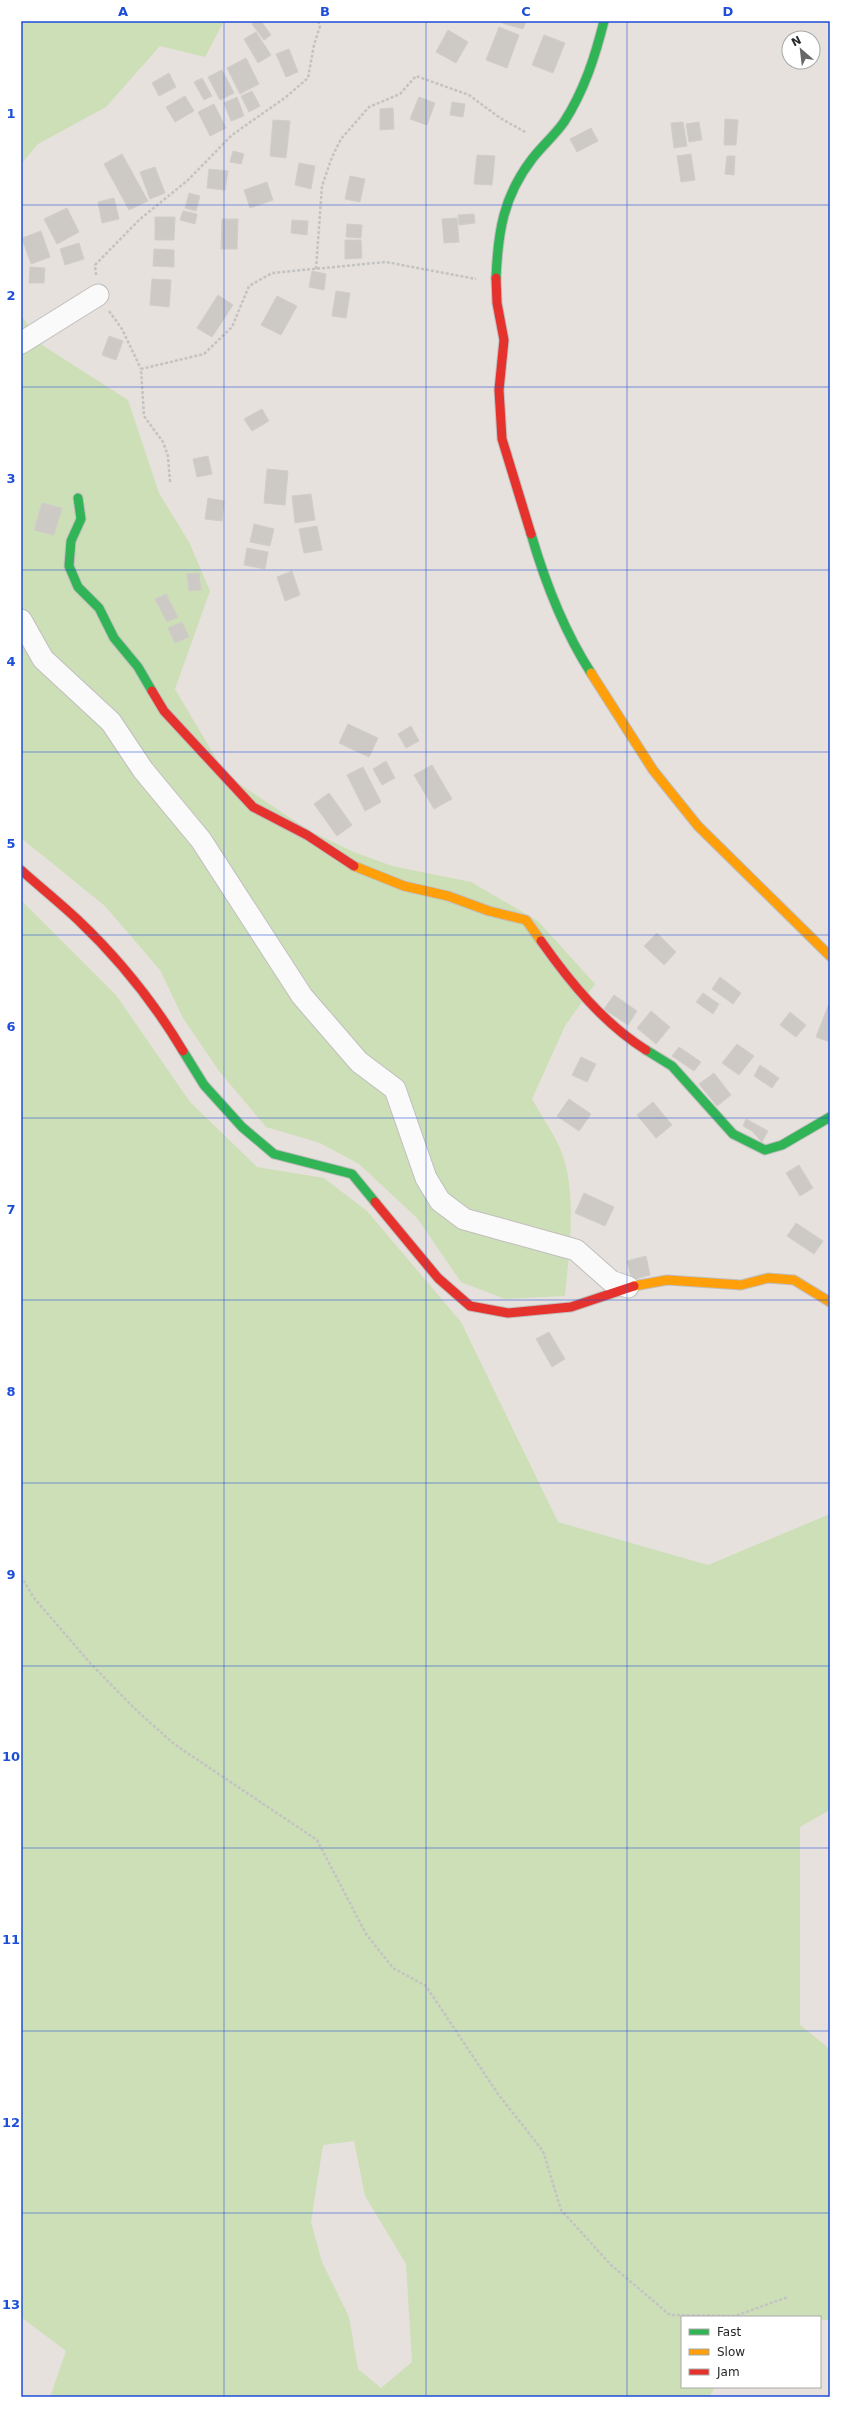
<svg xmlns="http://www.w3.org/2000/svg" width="851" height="2418" viewBox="0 0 851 2418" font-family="'DejaVu Sans',sans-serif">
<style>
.green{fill:#cddfb7;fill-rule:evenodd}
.building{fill:#cdcac6;stroke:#d1cdc9}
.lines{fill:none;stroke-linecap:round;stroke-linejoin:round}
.street-casing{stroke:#c0bebe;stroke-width:23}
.fast-casing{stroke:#c0bebe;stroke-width:11}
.slow-casing{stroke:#c0bebe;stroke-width:11}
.jam-casing{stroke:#c0bebe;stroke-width:11}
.path{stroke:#c4c3c3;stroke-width:2.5;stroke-dasharray:3 2;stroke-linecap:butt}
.street{stroke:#fbfafa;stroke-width:21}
.fast{stroke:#30b455;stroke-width:9}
.slow{stroke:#ff9f0a;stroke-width:9}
.jam{stroke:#e5322d;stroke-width:9}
.grid{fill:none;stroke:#1d4ed8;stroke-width:1;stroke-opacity:0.55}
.neatline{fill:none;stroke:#1d4ed8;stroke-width:1.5}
.grid-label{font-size:13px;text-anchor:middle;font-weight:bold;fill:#1d4ed8}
</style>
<rect width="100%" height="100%" fill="#e6e1dc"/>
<path class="green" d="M21,21H224L205,57L160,46L106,107L38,144L21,164Z
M21,315L42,345L128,400L159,493L189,542L210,591L175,689L226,775L310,831L354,852L392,866L471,882L538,921L595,984L565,1026L532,1099C542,1117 556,1136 563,1156C577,1197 569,1254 565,1296L505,1299L461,1282L417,1218L359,1164L320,1143L266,1127L219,1071L183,1018L160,970L105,906L21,838Z
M21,900L116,995L190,1102L257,1167L324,1178L367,1211L461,1322L558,1522L708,1565L830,1514V1810L800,1827V2025L830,2049V2320H820V2317H682V2387H715L709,2397H50L66,2351L21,2317ZM354,2141L365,2196L406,2264L412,2362L381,2388L358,2369L349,2317L322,2262L311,2222L323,2145Z"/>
<path class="building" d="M256,21H261L271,35L264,40L252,24Z
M503,21H526L523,29L502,23Z
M499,27L519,35L507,68L486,60Z
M448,30L468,42L456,63L436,52Z
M256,32L271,55L258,63L244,39Z
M544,35L565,43L553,73L532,65Z
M289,49L298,72L286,77L276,54Z
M246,58L259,84L240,94L227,68Z
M222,70L234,93L220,100L208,77Z
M169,73L176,87L159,96L152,83Z
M202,78L212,96L204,100L194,82Z
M252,91L260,106L249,112L241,96Z
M185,96L194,111L175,122L166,107Z
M237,97L244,116L231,121L224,103Z
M419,97L435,103L427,125L410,119Z
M452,102L465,104L463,117L450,115Z
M214,104L226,128L210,136L198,112Z
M393,108L394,129L380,130V109Z
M725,119L738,120L736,145H724Z
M273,120L290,121L286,158L270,156Z
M683,122L687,146L674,148L671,123Z
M699,122L702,140L689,142L686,124Z
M591,128L598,141L577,152L570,139Z
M233,151L244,154L241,164L230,162Z
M122,154L148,201L129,210L104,164Z
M691,154L695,180L681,182L677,156Z
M477,155L495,156L492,185L474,184Z
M727,156H735L734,175L725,174Z
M299,163L315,166L311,189L295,185Z
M155,167L165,193L150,199L140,172Z
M209,169L228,171L225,190L207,188Z
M350,176L365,179L360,202L345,199Z
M267,182L273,200L250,208L244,190Z
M189,193L200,196L196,211L185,208Z
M114,198L119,219L102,223L98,202Z
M67,208L79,232L57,244L44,219Z
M183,211L197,214L195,224L180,220Z
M474,214L475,223L459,225L458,215Z
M155,217H175L174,240H155Z
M457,218L459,242L444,243L442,219Z
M222,219H238L237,249H221Z
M292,220L308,221L307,235L291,233Z
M347,224L362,225L361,238L346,237Z
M41,231L50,257L31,264L22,238Z
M345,240H361L362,258L345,259Z
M79,243L84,259L65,265L60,249Z
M154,249L174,250V267L153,266Z
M30,267L45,268L44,283H29Z
M312,271L326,274L324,290L309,287Z
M152,279L171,280L169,307L150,305Z
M336,291L350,293L346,318L332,316Z
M218,295L233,305L212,337L197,328Z
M277,296L297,306L281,335L261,325Z
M109,336L123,341L116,360L102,355Z
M262,409L269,421L252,431L244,419Z
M208,456L212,474L197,477L193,459Z
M267,469L288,471L285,505L264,503Z
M311,494L315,520L295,523L292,496Z
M208,498L224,501L222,521L205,519Z
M42,503L62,508L54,535L34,530Z
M254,524L274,529L270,546L250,542Z
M317,526L322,550L304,553L299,529Z
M247,548L268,552L265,569L244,565Z
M292,571L300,595L285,601L277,577Z
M199,573L201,590L189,591L187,574Z
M166,594L178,617L167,622L155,599Z
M182,622L189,637L175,643L168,628Z
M348,724L378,738L369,757L339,743Z
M411,726L419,741L406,748L398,734Z
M386,761L395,778L382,785L373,769Z
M432,765L452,799L434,809L414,775Z
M363,767L381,802L365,811L347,775Z
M329,793L352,825L337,836L314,804Z
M657,933L676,952L664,965L644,946Z
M720,977L741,993L733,1004L712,989Z
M703,993L719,1004L713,1014L696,1002Z
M614,995L637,1011L628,1025L604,1009Z
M829,1004L830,1005V1042L816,1037Z
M651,1011L670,1027L656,1044L637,1028Z
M790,1012L806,1025L796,1037L780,1025Z
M737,1044L754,1056L739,1075L722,1063Z
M679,1047L701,1062L694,1071L672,1056Z
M581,1057L596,1064L587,1082L572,1075Z
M760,1065L779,1078L772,1088L754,1076Z
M714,1073L731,1095L717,1106L699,1084Z
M569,1099L591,1114L579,1131L557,1116Z
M653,1102L672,1125L656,1138L637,1115Z
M746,1119L768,1131L762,1142L752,1131L743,1126Z
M799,1165L813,1188L800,1196L786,1173Z
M584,1193L614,1207L605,1226L575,1213Z
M796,1223L823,1241L814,1254L787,1236Z
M646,1256L650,1275L632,1280L627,1261Z
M549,1332L565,1359L552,1367L536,1339Z"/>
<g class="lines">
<g class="street-casing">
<path id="street" d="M21,343L98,295
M21,620L43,659L111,722L143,770L201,840L302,996L359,1062L395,1089L426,1178L440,1201L464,1219L576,1250L611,1281L628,1287"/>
</g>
<g class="fast-casing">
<path id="fast" d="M496,278C498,232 503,197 532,159C542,146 555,135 564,122C584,91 595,57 604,21
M78,498L81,519L71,541L69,566L78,587L99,608L114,638L138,667L152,691
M531,534C545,582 564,631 591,673
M646,1050L672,1066L733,1134L765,1150L782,1145L830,1117
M183,1051L204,1085L242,1127L274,1154L352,1174L375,1202"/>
</g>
<g class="slow-casing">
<path id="slow" d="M591,673L653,770L698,826L830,956
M354,866L404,886L448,896L489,911L526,920L541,941
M634,1286L667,1280L741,1285L768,1278L794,1280L830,1302"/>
</g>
<g class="jam-casing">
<path id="jam" d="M496,278L497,303L504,340L499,390L502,439L531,534
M152,691L164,711L253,807L307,835L354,866
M21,870C40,887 60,903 78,920C118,958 155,1004 183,1051
M541,941C570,982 603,1023 646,1050
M375,1202L438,1278L470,1306L508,1313L571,1307L634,1286"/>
</g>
<path class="path" d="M316,269L322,186L332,157L341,139L369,107L400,94L416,76L469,95L500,118L527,133
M96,275L95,265L139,220L188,180L232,135L286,97L308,78L314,45L320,26L318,21
M109,311L122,329L141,369
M170,482L168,456L163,442L144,416L141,369L204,354L232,327L249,286L272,273L386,262L476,279
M21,1576L34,1598L91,1664L136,1710L174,1744L317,1840L366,1934L393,1968L426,1986L498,2094L543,2151L561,2210L611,2265L670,2315L735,2316L788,2297"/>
<use href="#street" class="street"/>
<use href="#fast" class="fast"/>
<use href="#slow" class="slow"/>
<use href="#jam" class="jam"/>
</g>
<path class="grid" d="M224,21V2397M426,21V2397M627,21V2397M21,205H830M21,387H830M21,570H830M21,752H830M21,935H830M21,1118H830M21,1300H830M21,1483H830M21,1666H830M21,1848H830M21,2031H830M21,2213H830"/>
<rect width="851" height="2418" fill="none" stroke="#ffffff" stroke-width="44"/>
<rect x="681" y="2316" width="140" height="72" fill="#ffffff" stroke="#a9a9a9"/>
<rect x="689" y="2329" width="20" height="6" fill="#30b455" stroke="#a9a9a9"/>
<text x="717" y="2336" font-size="12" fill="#272727">Fast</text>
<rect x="689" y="2349" width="20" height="6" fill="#ff9f0a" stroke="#a9a9a9"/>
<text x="717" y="2356" font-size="12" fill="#272727">Slow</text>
<rect x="689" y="2369" width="20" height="6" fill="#e5322d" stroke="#a9a9a9"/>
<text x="717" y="2376" font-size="12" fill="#272727">Jam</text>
<g transform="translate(801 50) rotate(332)"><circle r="19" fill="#ffffff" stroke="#a9a9a9"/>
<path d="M0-3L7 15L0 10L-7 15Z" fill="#6a6866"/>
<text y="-6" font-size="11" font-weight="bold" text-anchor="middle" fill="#272727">N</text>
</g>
<rect x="22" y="22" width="807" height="2374" class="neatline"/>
<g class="grid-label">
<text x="123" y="16">A</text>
<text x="325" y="16">B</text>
<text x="526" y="16">C</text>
<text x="728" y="16">D</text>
<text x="11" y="118">1</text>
<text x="11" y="300">2</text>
<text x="11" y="483">3</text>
<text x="11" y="666">4</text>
<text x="11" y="848">5</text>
<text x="11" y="1031">6</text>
<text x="11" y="1214">7</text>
<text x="11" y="1396">8</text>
<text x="11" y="1579">9</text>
<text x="11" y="1761">10</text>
<text x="11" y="1944">11</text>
<text x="11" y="2127">12</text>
<text x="11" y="2309">13</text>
</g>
</svg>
